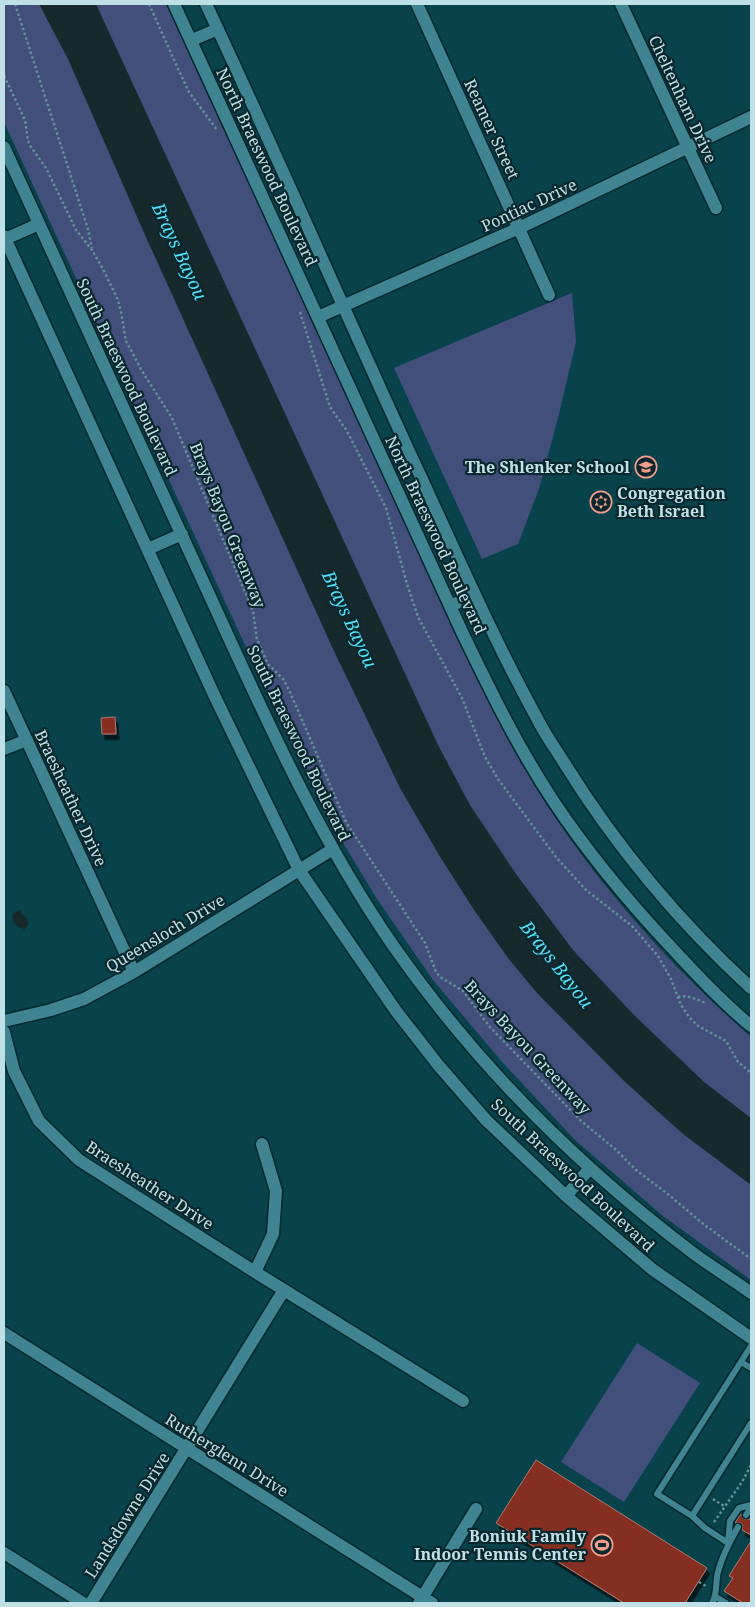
<svg xmlns="http://www.w3.org/2000/svg" width="755" height="1607" viewBox="0 0 755 1607" font-family="'Noto Serif',serif">
<style>
.green{fill:#424f7b}
.water{fill:#17292d}
.building{fill:#852e20;stroke:#af776d;filter:url(#shadow)}
.lines{fill:none;stroke-linecap:round;stroke-linejoin:round}
.service-casing{stroke:#01282e;stroke-width:9}
.minor-casing{stroke:#01282e;stroke-width:15}
.secondary-casing{stroke:#01282e;stroke-width:15}
.path{stroke:#629098;stroke-width:2.5;stroke-dasharray:2.5 2.5;stroke-linecap:butt}
.service{stroke:#3f8490;stroke-width:6}
.minor{stroke:#3f8490;stroke-width:12}
.secondary{stroke:#3f8490;stroke-width:12}
.labels{text-anchor:middle;dominant-baseline:central;stroke-width:4.5;stroke-linejoin:round;paint-order:stroke}
.street-label{font-size:16px;fill:#bfe0e6;stroke:#09272c}
.poi-label{font-size:16px;font-weight:bold;fill:#bfe0e6;stroke:#09272c;text-anchor:end}
.water-label{font-size:18px;font-style:italic;fill:#53dff7;stroke:#09272c}
</style>
<defs>
<filter id="shadow"><feDropShadow dx="3" dy="5.5" stdDeviation="0" flood-color="#0009"/></filter>
</defs>
<rect width="100%" height="100%" fill="#08434c"/>
<path class="green" d="M4,4H168L475,674C494,713 514,751 536,788C595,882 668,964 751,1037V1280L663,1216L575,1140L503,1063L433,980L377,899L325,813L281,723L4,122Z
M572,293L576,342L559,414L539,489L518,544L482,559L394,368Z
M637,1343L700,1383L624,1502L561,1462Z"/>
<path class="water" d="M39,4H96L438,745L470,805L516,874L573,950L634,1015L704,1082L751,1118V1185L683,1134L623,1080L537,993L508,958L474,910L439,855L400,788L333,649L145,235L68,59Z
M19,910H21V913C26,917 32,922 25,929C17,928 11,922 13,914Z"/>
<path class="building" d="M115,717L116,734H102L101,718Z
M536,1460L707,1568L685,1603H624L496,1523Z
M741,1514L744,1519H751V1535L742,1530L743,1526L741,1523H735Z
M751,1541V1603H743L724,1591L733,1578L729,1576Z"/>
<g class="lines">
<g class="service-casing">
<path id="service" d="M741,1362L751,1368
M746,1515L751,1507
M692,1516L751,1423
M728,1542L730,1521L739,1508L751,1505
M728,1543L705,1528L692,1516L657,1494L751,1346
M716,1597L726,1603
M712,1603C718,1593 715,1583 718,1572C722,1556 730,1541 738,1527"/>
</g>
<g class="minor-casing">
<path id="minor" d="M417,4L549,295
M621,4L716,208
M318,317L519,228L751,117
M4,691L134,972
M4,749L27,740
M4,1021L51,1010L84,999L134,972L333,849
M4,1032L14,1071L39,1121L79,1160L255,1272L463,1401
M255,1272L273,1234L276,1191L262,1144
M4,1333L432,1603
M4,1553L83,1603
M91,1603L284,1290
M419,1603L476,1509"/>
</g>
<g class="secondary-casing">
<path id="secondary" d="M174,4L462,632C490,690 518,748 554,802C588,853 628,901 670,946C696,974 722,1002 751,1026
M206,4C277,155 343,308 413,460C454,548 492,637 539,722C546,736 555,748 563,761C615,845 678,921 751,988
M192,40L218,29
M4,147C69,291 136,435 202,579C259,703 314,831 392,944C474,1062 579,1167 693,1253C712,1267 732,1279 751,1293
M4,236L215,697L299,870L396,1011L439,1066L486,1120L566,1196L652,1269L751,1338
M5,239L39,224
M148,549L182,534
M450,606L475,595
M566,1196L590,1168"/>
</g>
<path class="path" d="M15,4L88,229L92,248
M149,4L179,71L189,92L217,130
M4,76L25,120L28,141L31,147L46,168L76,230L92,250L103,269L118,300L121,312L126,341L142,371L172,418L253,611L257,640L263,653L268,664L283,679L290,692L346,822L425,943L436,972L440,977L463,991L489,1026L580,1120L615,1149L636,1170L669,1195L702,1223L751,1259
M300,312L330,407L347,431L386,508L407,584L418,617L462,698L485,757L498,779L556,857L586,890L632,926L658,956L671,979L681,1005L690,1018L698,1026L726,1041L738,1062L751,1073
M678,997C687,994 697,1000 706,1003
M713,1499L724,1506
M714,1522L742,1482L751,1465
M699,1582L706,1586"/>
<use href="#service" class="service"/>
<use href="#minor" class="minor"/>
<use href="#secondary" class="secondary"/>
</g>
<defs>
<g id="school-ring" transform="scale(1.125)"><circle r="9.5" fill="#09272c" stroke="#f49d8d" stroke-width="1.5"/><path d="M0-5L7-2L0 1L-7-2ZM-4 1L0 2.5L4 1V4Q0 6-4 4Z" fill="#f49d8d"/></g>
<g id="synagogue-ring" transform="scale(1.125)"><circle r="9.5" fill="#09272c" stroke="#f49d8d" stroke-width="1.5"/><path d="M0-6.5L5.6 3.2H-5.6ZM0 6.5L5.6-3.2H-5.6Z" fill="#f49d8d"/></g>
<g id="stadium-ring" transform="scale(1.125)"><circle r="9.5" fill="#09272c" stroke="#f49d8d" stroke-width="1.5"/><path d="M0-5a6.5 5 0 1 0 0 10a6.5 5 0 1 0 0-10ZM-3.5-1.8h7v3.6h-7Z" fill="#f49d8d"/></g>
</defs>
<g fill-rule="evenodd">
<use href="#school-ring" x="646" y="467"/>
<use href="#synagogue-ring" x="601" y="502"/>
<use href="#stadium-ring" x="602" y="1545"/>
</g>
<g class="labels">
<g class="street-label">
<text transform="translate(683 99) rotate(65)">Cheltenham Drive</text>
<text transform="translate(492 129) rotate(65)">Reamer Street</text>
<text transform="translate(267 167) rotate(65)">North Braeswood Boulevard</text>
<text transform="translate(529 205) rotate(-25)">Pontiac Drive</text>
<text transform="translate(127 377) rotate(65)">South Braeswood Boulevard</text>
<text transform="translate(228 525) rotate(68)">Brays Bayou Greenway</text>
<text transform="translate(436 535) rotate(65)">North Braeswood Boulevard</text>
<text transform="translate(299 743) rotate(64)">South Braeswood Boulevard</text>
<text transform="translate(71 798) rotate(65)">Braesheather Drive</text>
<text transform="translate(165 933) rotate(-31)">Queensloch Drive</text>
<text transform="translate(528 1047) rotate(47)">Brays Bayou Greenway</text>
<text transform="translate(573 1175) rotate(43)">South Braeswood Boulevard</text>
<text transform="translate(150 1185) rotate(33)">Braesheather Drive</text>
<text transform="translate(227 1455) rotate(32)">Rutherglenn Drive</text>
<text transform="translate(127 1515) rotate(-58)">Landsdowne Drive</text>
</g>
<g class="poi-label">
<text x="630" y="467">The Shlenker School</text>
<text x="617" y="493" text-anchor="start">Congregation<tspan x="617" dy="18">Beth Israel</tspan></text>
<text x="586" y="1536">Boniuk Family<tspan x="586" dy="18">Indoor Tennis Center</tspan></text>
</g>
<g class="water-label">
<text transform="translate(180 251) rotate(65)">Brays Bayou</text>
<text transform="translate(350 619) rotate(65)">Brays Bayou</text>
<text transform="translate(557 964) rotate(52)">Brays Bayou</text>
</g>
</g>
<rect width="755" height="1607" fill="none" stroke="#bfe0e6" stroke-width="10"/>
</svg>
